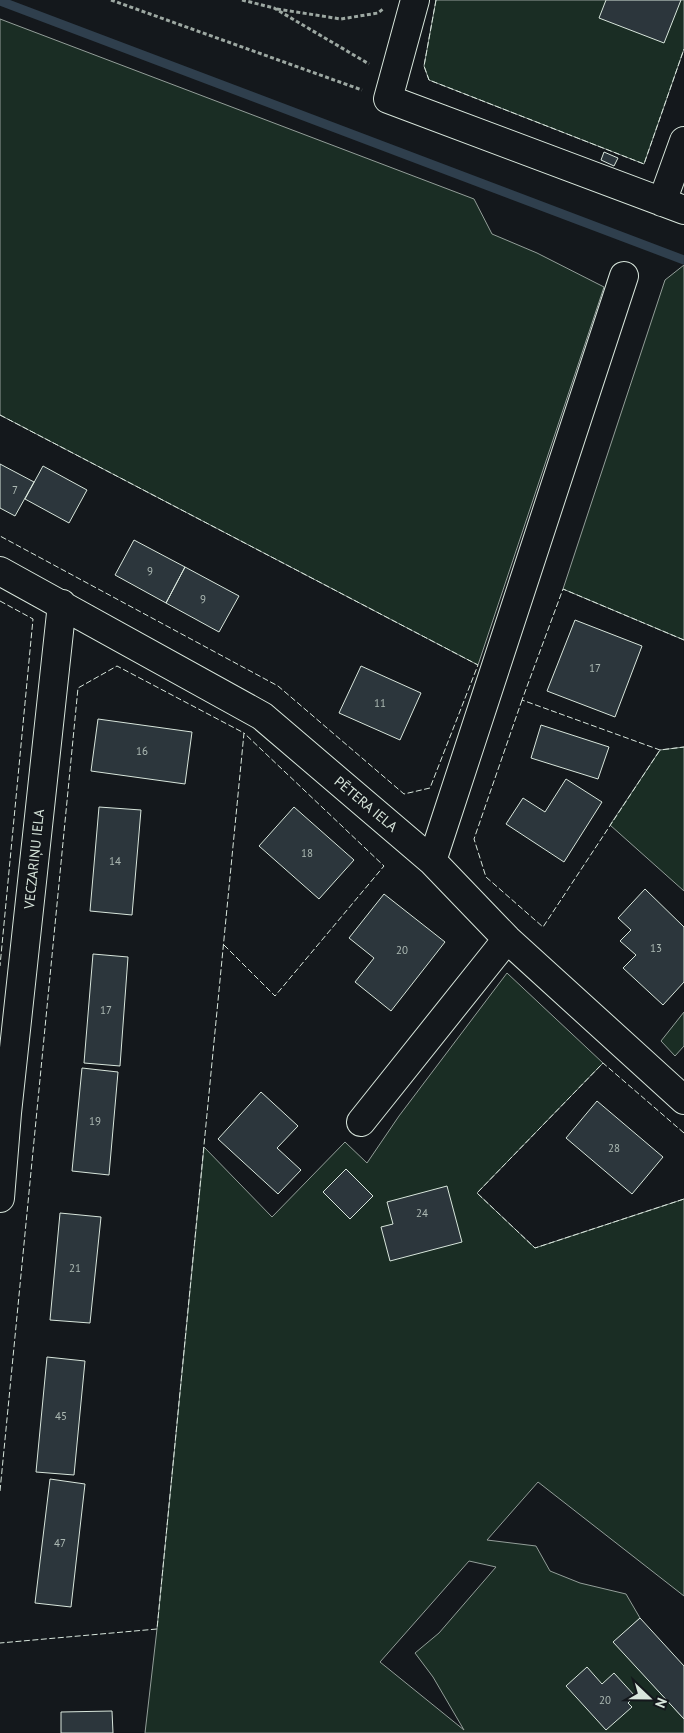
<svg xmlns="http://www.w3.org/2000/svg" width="684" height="1733" viewBox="0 0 684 1733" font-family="'PT Sans',sans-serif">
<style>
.green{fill:#1a2d24;stroke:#939e99;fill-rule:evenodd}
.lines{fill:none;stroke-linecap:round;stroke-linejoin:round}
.stream{stroke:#2f3f4d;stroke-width:9}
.building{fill:#2c363c;stroke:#d8e6dc}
.minor-casing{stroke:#d8e6dc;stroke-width:30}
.path{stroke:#9da8a2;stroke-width:3;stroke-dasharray:4 2.5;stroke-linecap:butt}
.minor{stroke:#14181c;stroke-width:28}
.fence{stroke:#d8e6dc;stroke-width:1;stroke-dasharray:6 2.5;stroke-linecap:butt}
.labels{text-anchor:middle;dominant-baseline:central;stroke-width:4;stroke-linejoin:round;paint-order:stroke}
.number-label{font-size:11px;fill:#adbab4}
.street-label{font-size:14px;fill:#d8e6dc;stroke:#14181c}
</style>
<rect width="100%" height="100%" fill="#14181c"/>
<path class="green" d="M436,0H684V49L644,164L429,80L424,66Z
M0,19L474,199L492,234L537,253L604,287L478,665L0,415Z
M684,265V640L563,589L665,280Z
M684,747V891L610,825L660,750Z
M507,973L603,1063L477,1193L535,1248L684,1199V1596L538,1482L487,1540L536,1546L550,1571L580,1583L626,1594L640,1618L614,1642L684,1719V1733H145L157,1629L204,1147L272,1217L345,1142L367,1163L399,1116ZM469,1561L496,1567L439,1633L415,1653L433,1677L464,1730L380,1662Z
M684,1012V1046L675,1056L661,1041Z"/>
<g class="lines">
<path class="stream" d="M0,1L684,260"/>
</g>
<path class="building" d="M606,0H681L664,43L599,18Z
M604,152L618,158L614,166L601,160Z
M0,464L34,482L15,516L0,508Z
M43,466L87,490L69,523L25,499Z
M134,540L185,567L166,603L115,575Z
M185,567L239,596L219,632L166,603Z
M575,620L642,646L615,717L547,691Z
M361,666L421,693L400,740L339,713Z
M98,719L192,732L185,784L91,771Z
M541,725L609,747L598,779L531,758Z
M566,779L602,802L564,862L506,824L523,798L545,812Z
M99,807L141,810L132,915L90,911Z
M294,807L354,860L319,899L259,846Z
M645,889L684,927V982L663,1005L623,968L636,955L620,941L631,930L618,918Z
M384,894L445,942L391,1011L355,982L374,958L349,938Z
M93,954L128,957L120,1066L84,1063Z
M82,1068L118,1072L109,1175L72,1171Z
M261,1092L298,1126L277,1148L301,1170L278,1194L218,1139Z
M597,1101L663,1157L632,1194L566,1138Z
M346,1169L373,1196L350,1219L323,1192Z
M447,1186L462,1242L390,1261L381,1227L393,1224L387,1202Z
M60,1213L101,1217L90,1323L50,1320Z
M47,1357L85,1361L74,1475L36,1472Z
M50,1479L85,1484L71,1607L35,1603Z
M640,1618L684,1666V1719L613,1642Z
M587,1667L602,1684L614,1673L635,1696L628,1703L632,1707L606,1730L566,1686Z
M112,1711L113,1733H61V1712Z"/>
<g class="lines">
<g class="minor-casing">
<path id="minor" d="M415,0L388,99L684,210
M662,202L684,141
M0,571L262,716L432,861L507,939L684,1100
M432,861L624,276
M361,1122L507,939
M0,1198L7,1113L62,604"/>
</g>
<path class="path" d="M111,0L362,90
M242,0L274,8L369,64
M277,9L341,19L378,13L383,9"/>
<use href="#minor" class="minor"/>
<path class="fence" d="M436,0L424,66L429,80L644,164L684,49
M0,415L478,665L430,788L404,794L278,686L0,536
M0,601L33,619L0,966
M684,640L563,589L522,700L660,750L684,747
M522,700L474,839L486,877L543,927L660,750
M224,945L275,996L384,866L244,733
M684,1133L603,1063L477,1193L535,1248L684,1199
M0,1491L78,688L117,666L244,733L157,1629L0,1643"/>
</g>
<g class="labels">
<g class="number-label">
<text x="15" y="490">7</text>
<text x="150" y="571">9</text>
<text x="203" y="599">9</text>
<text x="595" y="668">17</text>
<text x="380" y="703">11</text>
<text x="142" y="751">16</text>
<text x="307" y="853">18</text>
<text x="115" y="861">14</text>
<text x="656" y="948">13</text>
<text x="402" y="950">20</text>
<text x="106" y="1010">17</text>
<text x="95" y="1121">19</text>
<text x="614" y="1148">28</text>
<text x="422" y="1213">24</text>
<text x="75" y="1268">21</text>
<text x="61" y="1416">45</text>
<text x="60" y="1543">47</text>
<text x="605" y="1700">20</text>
</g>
<g class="street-label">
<text transform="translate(366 804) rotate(40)">PĒTERA IELA</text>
<text transform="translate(34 859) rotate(-84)">VECZARIŅU IELA</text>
</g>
</g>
<g transform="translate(649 1698) rotate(112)" stroke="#14181c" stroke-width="4" paint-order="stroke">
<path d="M0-4L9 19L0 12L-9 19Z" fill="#d8e6dc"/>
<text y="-8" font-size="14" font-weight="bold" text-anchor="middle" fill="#d8e6dc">N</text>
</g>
</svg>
